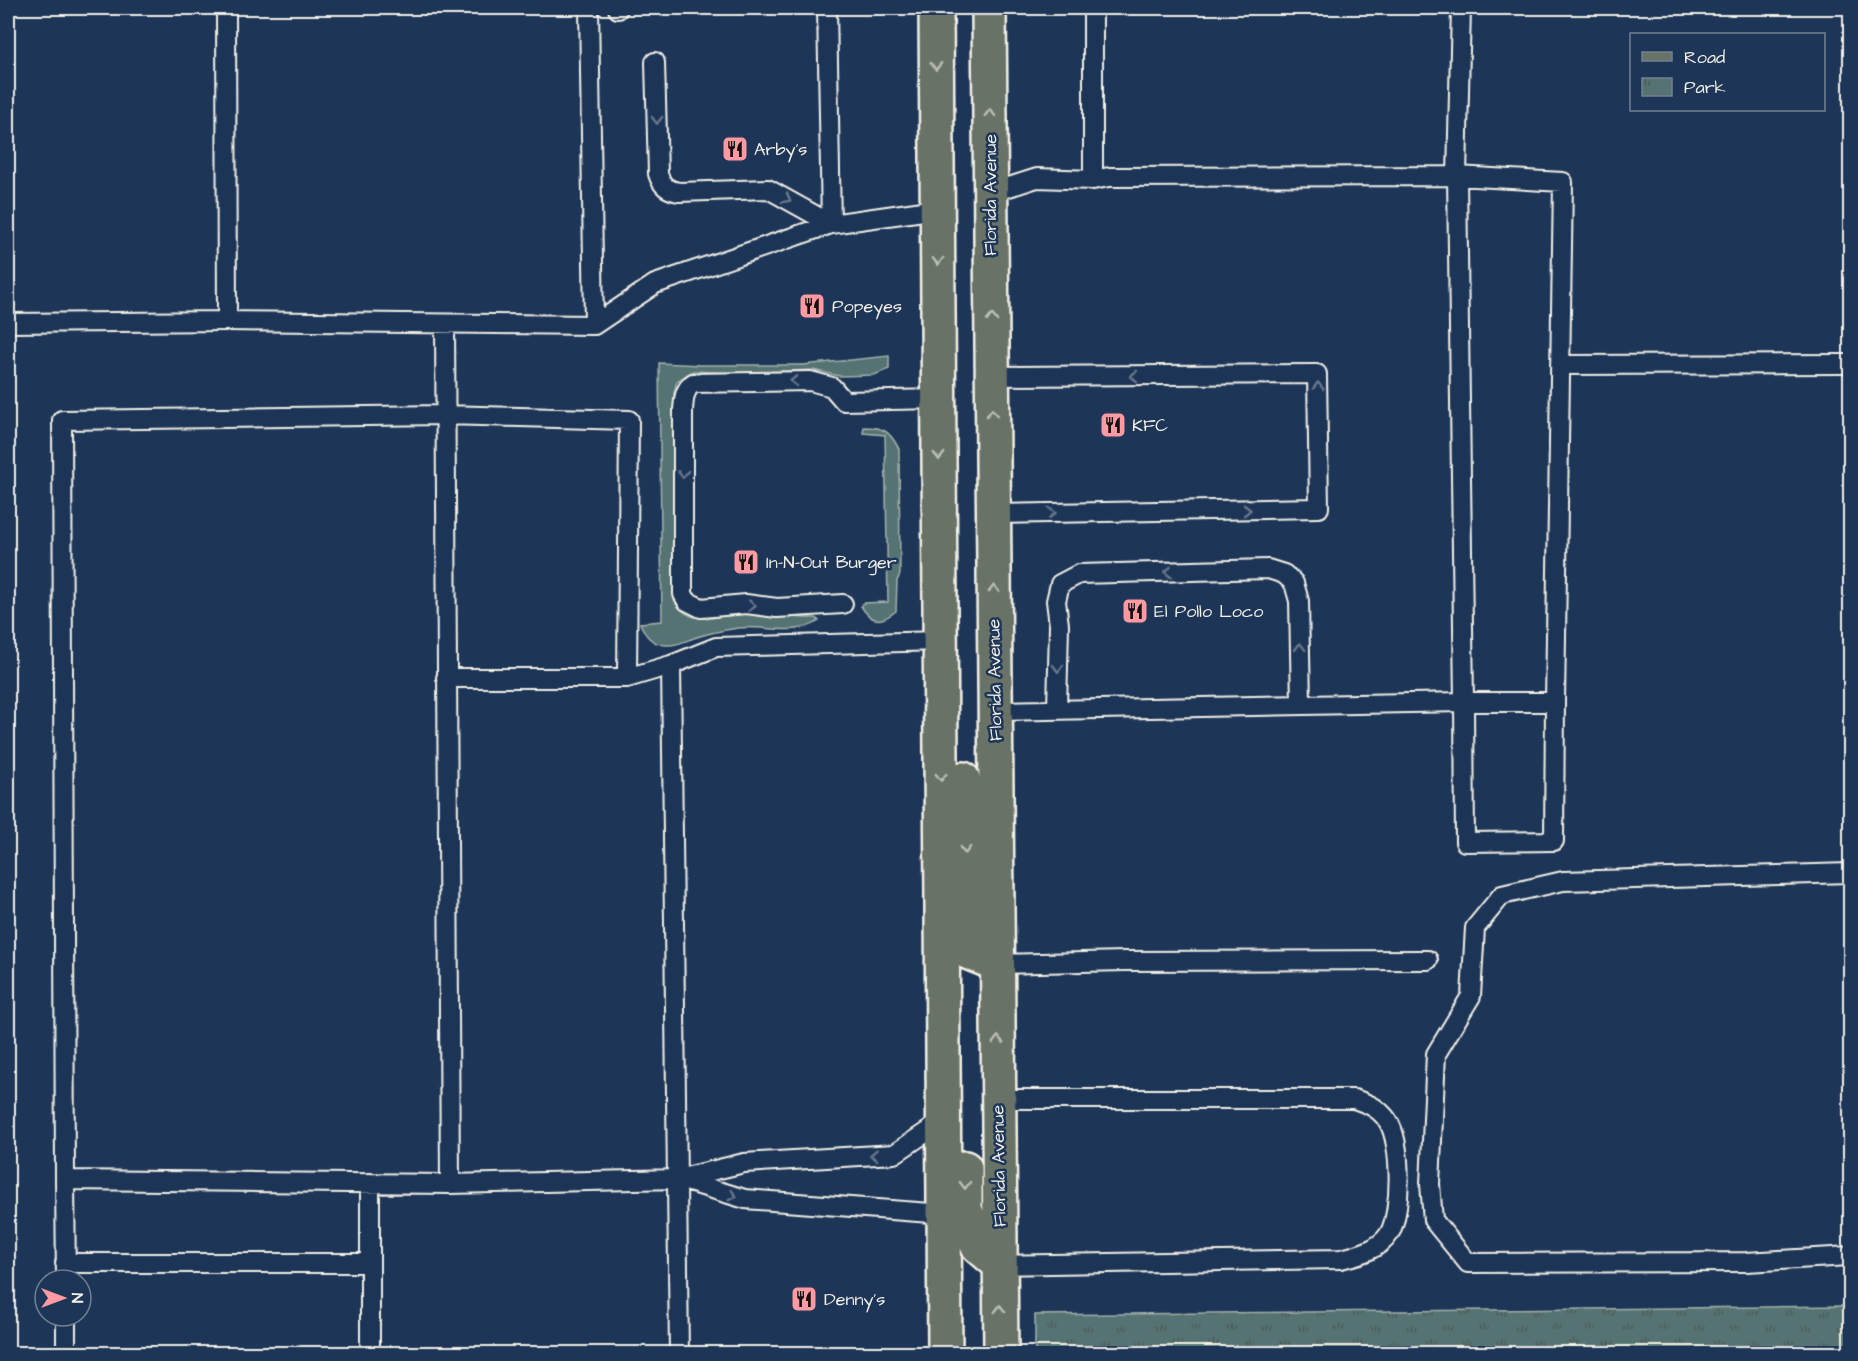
<svg xmlns="http://www.w3.org/2000/svg" width="1858" height="1361" viewBox="0 0 1858 1361" font-family="'Architects Daughter',sans-serif">
<style>
.grass{fill:#547372;stroke:#a4b2ad;stroke-width:1.5}
.park{fill:url(#park-tufts);stroke:#a4b2ad;stroke-width:1.5}
.lines{fill:none;stroke-linecap:round;stroke-linejoin:round}
.service-casing{stroke:#f4f1e8;stroke-width:22}
.primary-casing{stroke:#f4f1e8;stroke-width:38}
.service{stroke:#1d3557;stroke-width:18}
.primary{stroke:#697266;stroke-width:33}
.oneway{stroke:#bcbeb4}
.oneway2{stroke:#68778a}
.labels{text-anchor:middle;dominant-baseline:central;stroke-width:5;stroke-linejoin:round;paint-order:stroke}
.poi-label{font-size:18px;fill:#f4f1e8;stroke:#1d3557;text-anchor:start}
.street-label{font-size:18px;fill:#f4f1e8;stroke:#1d3557}
</style>
<defs>
<pattern id="park-tufts" width="24" height="20" patternUnits="userSpaceOnUse" patternTransform="scale(1.5)"><rect width="24" height="20" fill="#547372"/><path d="M3 7l-1-3M5 7V3M7 7l1-3M15 17l-1-3M17 17v-4M19 17l1-3" fill="none" stroke="#4e5b5a"/></pattern>
</defs>
<rect width="100%" height="100%" fill="#1d3557"/>
<filter id="ink" filterUnits="userSpaceOnUse"><feTurbulence type="fractalNoise" baseFrequency=".0167" numOctaves="2"/><feDisplacementMap in="SourceGraphic" scale="12" xChannelSelector="R" yChannelSelector="G"/><feConvolveMatrix kernelMatrix="1 2 1 2 8 2 1 2 1" color-interpolation-filters="sRGB"/></filter>
<g filter="url(#ink)">
<path class="grass" d="M889,356V369L874,375L839,376L813,370L737,373L693,371L677,381L674,393L676,604C695,629 720,614 745,613C769,612 793,619 816,618L819,621C796,637 764,625 738,628C724,630 710,633 697,637C687,640 678,646 666,645C652,644 645,636 640,623L662,621L659,363L701,365H803Z
M864,427C883,427 890,431 899,449L900,574L897,581L896,611C880,624 871,622 861,606L863,603L888,602L885,435L863,433Z"/>
<path class="park" d="M1850,1306V1353H1035V1315Z"/>
<g class="lines">
<g class="service-casing">
<path id="service" d="M226,8L227,321
M589,8L594,325L655,284L831,224L937,209
M618,8V9
M1093,8V180
M655,62L658,174C662,186 667,190 679,192L768,189L831,224L827,8
M990,193L1037,178L1093,180L1109,177L1457,176L1461,8
M8,323L227,321L594,325
M445,324L450,1184L678,1179L744,1163L894,1154L943,1121
M1560,365L1846,364
M992,376L1317,374L1319,508L993,514
M843,604L777,608L746,604L701,608L687,601L683,594V410C684,399 684,390 693,383L810,381L832,387L844,401L938,399
M671,665L679,1354
M446,678H627L671,665L716,647L940,641
M1057,709L1059,625L1056,601L1060,584L1079,574L1268,569L1284,574L1294,583L1299,601L1301,705
M995,711L1464,702L1457,176L1563,182L1555,702H1464L1465,842L1554,841L1555,702
M1850,873L1563,881L1502,895L1475,928L1471,996L1436,1054L1430,1184L1433,1220L1468,1263L1746,1262L1850,1256
M997,964L1125,961L1428,960
M998,1099H1354C1369,1104 1379,1108 1388,1121C1402,1143 1402,1212 1389,1234C1379,1250 1357,1255 1341,1259L1000,1265
M679,1179L745,1199L944,1214
M65,1180L66,1280
M370,1183V1354
M450,1184L65,1180L62,420L445,415L629,420L627,678
M65,1263H370
M66,1316V1354"/>
</g>
<g class="primary-casing">
<path id="primary" d="M936,8L945,1354
M989,8L1001,1354
M963,779L967,952L997,964
M965,1168V1208L977,1245L1000,1265"/>
</g>
<use href="#service" class="service"/>
<use href="#primary" class="primary"/>
</g>
<defs><path id="oneway-chevron" d="M-2-3.5L2.5 0L-2 3.5" fill="none" stroke-width="1.6" stroke-linecap="round" stroke-linejoin="round" transform="scale(1.5)"/></defs>
<g class="oneway">
<use href="#oneway-chevron" transform="translate(936 66) rotate(90)"/>
<use href="#oneway-chevron" transform="translate(990 113) rotate(-90)"/>
<use href="#oneway-chevron" transform="translate(938 261) rotate(90)"/>
<use href="#oneway-chevron" transform="translate(992 318) rotate(-90)"/>
<use href="#oneway-chevron" transform="translate(992 413) rotate(-90)"/>
<use href="#oneway-chevron" transform="translate(939 456) rotate(90)"/>
<use href="#oneway-chevron" transform="translate(994 589) rotate(-91)"/>
<use href="#oneway-chevron" transform="translate(941 777) rotate(90)"/>
<use href="#oneway-chevron" transform="translate(965 850) rotate(89)"/>
<use href="#oneway-chevron" transform="translate(998 1040) rotate(-90)"/>
<use href="#oneway-chevron" transform="translate(965 1185) rotate(91)"/>
<use href="#oneway-chevron" transform="translate(1000 1309) rotate(-90)"/>
</g>
<g class="oneway2">
<use href="#oneway-chevron" transform="translate(657 120) rotate(89)"/>
<use href="#oneway-chevron" transform="translate(787 199) rotate(29)"/>
<use href="#oneway-chevron" transform="translate(1134 376) rotate(180)"/>
<use href="#oneway-chevron" transform="translate(794 381) rotate(179)"/>
<use href="#oneway-chevron" transform="translate(1318 386) rotate(-91)"/>
<use href="#oneway-chevron" transform="translate(683 474) rotate(90)"/>
<use href="#oneway-chevron" transform="translate(1247 510) rotate(-1)"/>
<use href="#oneway-chevron" transform="translate(1052 513) rotate(-1)"/>
<use href="#oneway-chevron" transform="translate(1168 572) rotate(179)"/>
<use href="#oneway-chevron" transform="translate(752 606) rotate(4)"/>
<use href="#oneway-chevron" transform="translate(1300 647) rotate(-91)"/>
<use href="#oneway-chevron" transform="translate(1058 668) rotate(91)"/>
<use href="#oneway-chevron" transform="translate(874 1155) rotate(177)"/>
<use href="#oneway-chevron" transform="translate(733 1196) rotate(17)"/>
</g>
</g>
<defs>
<g id="restaurant-square" transform="scale(1.35)"><rect x="-9" y="-9" width="18" height="18" rx="4" fill="#ff9aa2" stroke="#1d3557"/><path d="M-5-6h1v4h1v-4h1v4h1v-4h1v5L-1.5 .5V6h-2V.5L-5-1ZM5-6V6H3V1.5H1.5Q1.5-4 5-6Z" fill="#111"/></g>
</defs>
<g fill-rule="evenodd">
<use href="#restaurant-square" x="735" y="149"/>
<use href="#restaurant-square" x="812" y="306"/>
<use href="#restaurant-square" x="1113" y="425"/>
<use href="#restaurant-square" x="746" y="562"/>
<use href="#restaurant-square" x="1135" y="611"/>
<use href="#restaurant-square" x="804" y="1299"/>
</g>
<g class="labels">
<g class="poi-label">
<text x="754" y="149">Arby's</text>
<text x="832" y="306">Popeyes</text>
<text x="1132" y="425">KFC</text>
<text x="766" y="562">In-N-Out Burger</text>
<text x="1154" y="611">El Pollo Loco</text>
<text x="824" y="1299">Denny's</text>
</g>
<g class="street-label">
<text transform="translate(990 195) rotate(-90)">Florida Avenue</text>
<text transform="translate(995 680) rotate(-91)">Florida Avenue</text>
<text transform="translate(999 1166) rotate(-91)">Florida Avenue</text>
</g>
</g>
<rect width="1858" height="1361" fill="none" stroke="#1d3557" stroke-width="30"/>
<rect x="15" y="15" width="1828" height="1331" fill="none" stroke="#f4f1e8" stroke-width="2" filter="url(#ink)"/>
<rect x="1630" y="33" width="195" height="78" fill="#1d3557" stroke="#738091" stroke-width="1.5"/>
<rect x="1642" y="52" width="30" height="9" fill="#697266" stroke="#738091" stroke-width="1.5"/>
<text x="1684" y="63" font-size="18" fill="#f4f1e8">Road</text>
<rect x="1642" y="78" width="30" height="18" fill="url(#park-tufts)" stroke="#738091" stroke-width="1.5"/>
<text x="1684" y="93" font-size="18" fill="#f4f1e8">Park</text>
<g transform="translate(63 1298) rotate(90)"><circle r="28" fill="#1d3557" stroke="#738091" stroke-width="1.5"/>
<path d="M0-4.5L10 22L0 15L-10 22Z" fill="#ff9aa2"/>
<text y="-9" font-size="16" font-weight="bold" text-anchor="middle" fill="#f4f1e8">N</text>
</g>
</svg>
